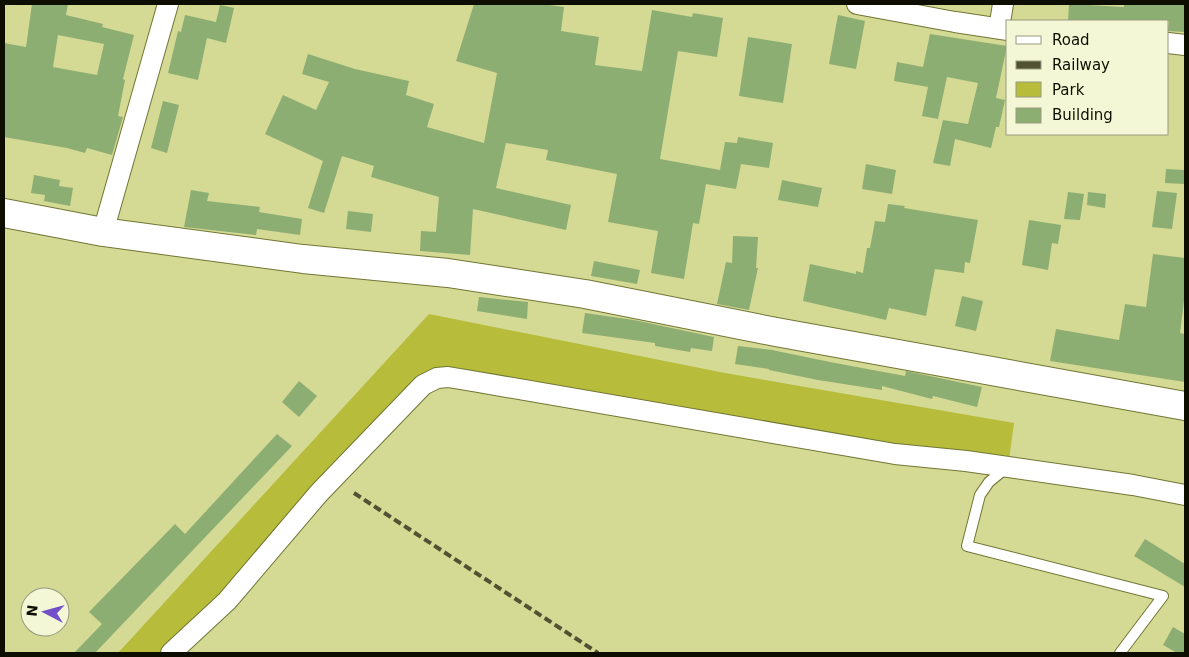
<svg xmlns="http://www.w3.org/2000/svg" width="1189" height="657" viewBox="0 0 1189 657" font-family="'DejaVu Sans',sans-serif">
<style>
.green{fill:#b7bd3b}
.building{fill:#8dae73;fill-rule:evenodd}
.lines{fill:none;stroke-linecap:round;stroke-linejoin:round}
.service-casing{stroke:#727634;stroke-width:12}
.minor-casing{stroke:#727634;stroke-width:22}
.primary-casing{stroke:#727634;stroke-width:30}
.service{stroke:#fff;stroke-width:10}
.minor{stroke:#fff;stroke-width:20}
.primary{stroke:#fff;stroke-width:28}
.rail{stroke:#515232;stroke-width:4;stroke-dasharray:8 4;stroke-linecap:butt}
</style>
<rect width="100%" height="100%" fill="#d4d994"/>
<path class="green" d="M429,314L725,373L1014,423L1008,467L437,378L171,653H118Z"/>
<path class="building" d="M32,4H68L66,15L103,24L102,27L134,35L123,79L125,80L118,116L123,117L112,155L87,148L85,153L67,148L4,137V43L26,47ZM58,35L104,44L97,75L53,67Z
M474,4H543L564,7L561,31L599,37L595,65L642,71L652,10L692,17L693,13L723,18L717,57L678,51L660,159L720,170L725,142L737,143L738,137L773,143L769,168L741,164L736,189L706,184L699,224L693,223L684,279L651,273L658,231L608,222L617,174L546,160L548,150L506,143L496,188L571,205L566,230L473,209L470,255L420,251L421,231L436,232L439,197L371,177L374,166L342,156L324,213L308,208L323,161L265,134L283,95L316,110L329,82L302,74L308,54L355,69L409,81L406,95L434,104L427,127L484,143L497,73L456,61Z
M1069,4L1124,7V4H1185V32L1168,31L1169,21H1068Z
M220,5L234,8L226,43L207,38L198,80L168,73L178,31L181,32L185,15L216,22Z
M838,15L865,21L856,69L829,64Z
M930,34L1007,46L996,98L1005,100L999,127H996L991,148L955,139L950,166L933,163L943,120L968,124L978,83L947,77L938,119L922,116L928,87L894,81L897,62L923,67Z
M748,37L792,44L783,103L739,96Z
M163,101L179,105L167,153L151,148Z
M866,164L896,170L892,194L862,189Z
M1166,169L1185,170V184L1165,183Z
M34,175L60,180L59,186L73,188L70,206L44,201L45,195L31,193Z
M782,180L822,188L818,207L778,200Z
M191,190L209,193L207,201L260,207L259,212L302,219L300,235L257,229L256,235L184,227Z
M1157,191L1177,193L1172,229L1152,227Z
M1068,192L1084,194L1080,220L1064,219Z
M1088,192L1106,194L1105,208L1087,205Z
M888,204L905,206L904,208L978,220L970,263L965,262L964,273L935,269L926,316L889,308L886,320L803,301L810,264L856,274V271L863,273L867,248H870L875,221L885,222Z
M348,211L373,214L371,232L346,229Z
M1029,220L1061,225L1058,244L1052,243L1048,270L1022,265Z
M733,236L758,237L756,268H758L749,310L717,304L726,262L732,263Z
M1153,254L1185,258V293L1180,333L1185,334V382L1050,361L1056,329L1119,340L1125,304L1146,307Z
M594,261L640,270L637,284L591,276Z
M962,296L983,301L976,331L955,326Z
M479,297L528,302L527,319L477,311Z
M585,313L634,320L714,337L712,351L691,348L690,352L655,346V343L582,333Z
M738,346L772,350L830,362L905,376L906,371L982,387L977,407L933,396L932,399L882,386V390L818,380L769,370V369L735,364Z
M299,381L317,396L299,417L282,402Z
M277,434L292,446L95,653H74L102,624L89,612L175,524L185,534Z
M1145,539L1185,564V587L1134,556Z
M1173,627L1185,634V653H1177L1163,645Z"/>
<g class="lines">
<g class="service-casing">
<path id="service" d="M1006,468L989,482L980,495L967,546L1163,596L1120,653"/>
</g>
<g class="minor-casing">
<path id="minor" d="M857,4L955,22L1008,30
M999,29L1003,4
M1168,43L1185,45
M103,232L168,4
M171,653L227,601L319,493L423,385L437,378L448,377L478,382L895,454L966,461L1133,485L1185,495"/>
</g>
<g class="primary-casing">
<path id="primary" d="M4,213L103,232L303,259L448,273L585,294L776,332L1185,406"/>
</g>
<use href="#service" class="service"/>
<use href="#minor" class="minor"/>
<use href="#primary" class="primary"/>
<path class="rail" d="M354,493L598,653"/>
</g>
<rect width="1189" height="657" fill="none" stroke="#0e0e00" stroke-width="10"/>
<rect x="1006" y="20" width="162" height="115" fill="#f4f7d5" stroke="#989a80"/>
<rect x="1016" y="36" width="25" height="8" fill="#ffffff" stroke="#989a80"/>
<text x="1052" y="45" font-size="15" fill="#0e0e00">Road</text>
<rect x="1016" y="61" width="25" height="8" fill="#515232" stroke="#989a80"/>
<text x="1052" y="70" font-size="15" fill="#0e0e00">Railway</text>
<rect x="1016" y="82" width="25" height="15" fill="#b7bd3b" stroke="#989a80"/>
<text x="1052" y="95" font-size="15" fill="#0e0e00">Park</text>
<rect x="1016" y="108" width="25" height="15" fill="#8dae73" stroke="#989a80"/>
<text x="1052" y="120" font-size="15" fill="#0e0e00">Building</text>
<g transform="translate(45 612) rotate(276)"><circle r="24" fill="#f4f7d5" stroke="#989a80"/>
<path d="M0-4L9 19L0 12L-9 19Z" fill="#7250c9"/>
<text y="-8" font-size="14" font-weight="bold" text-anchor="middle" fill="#0e0e00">N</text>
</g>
</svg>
